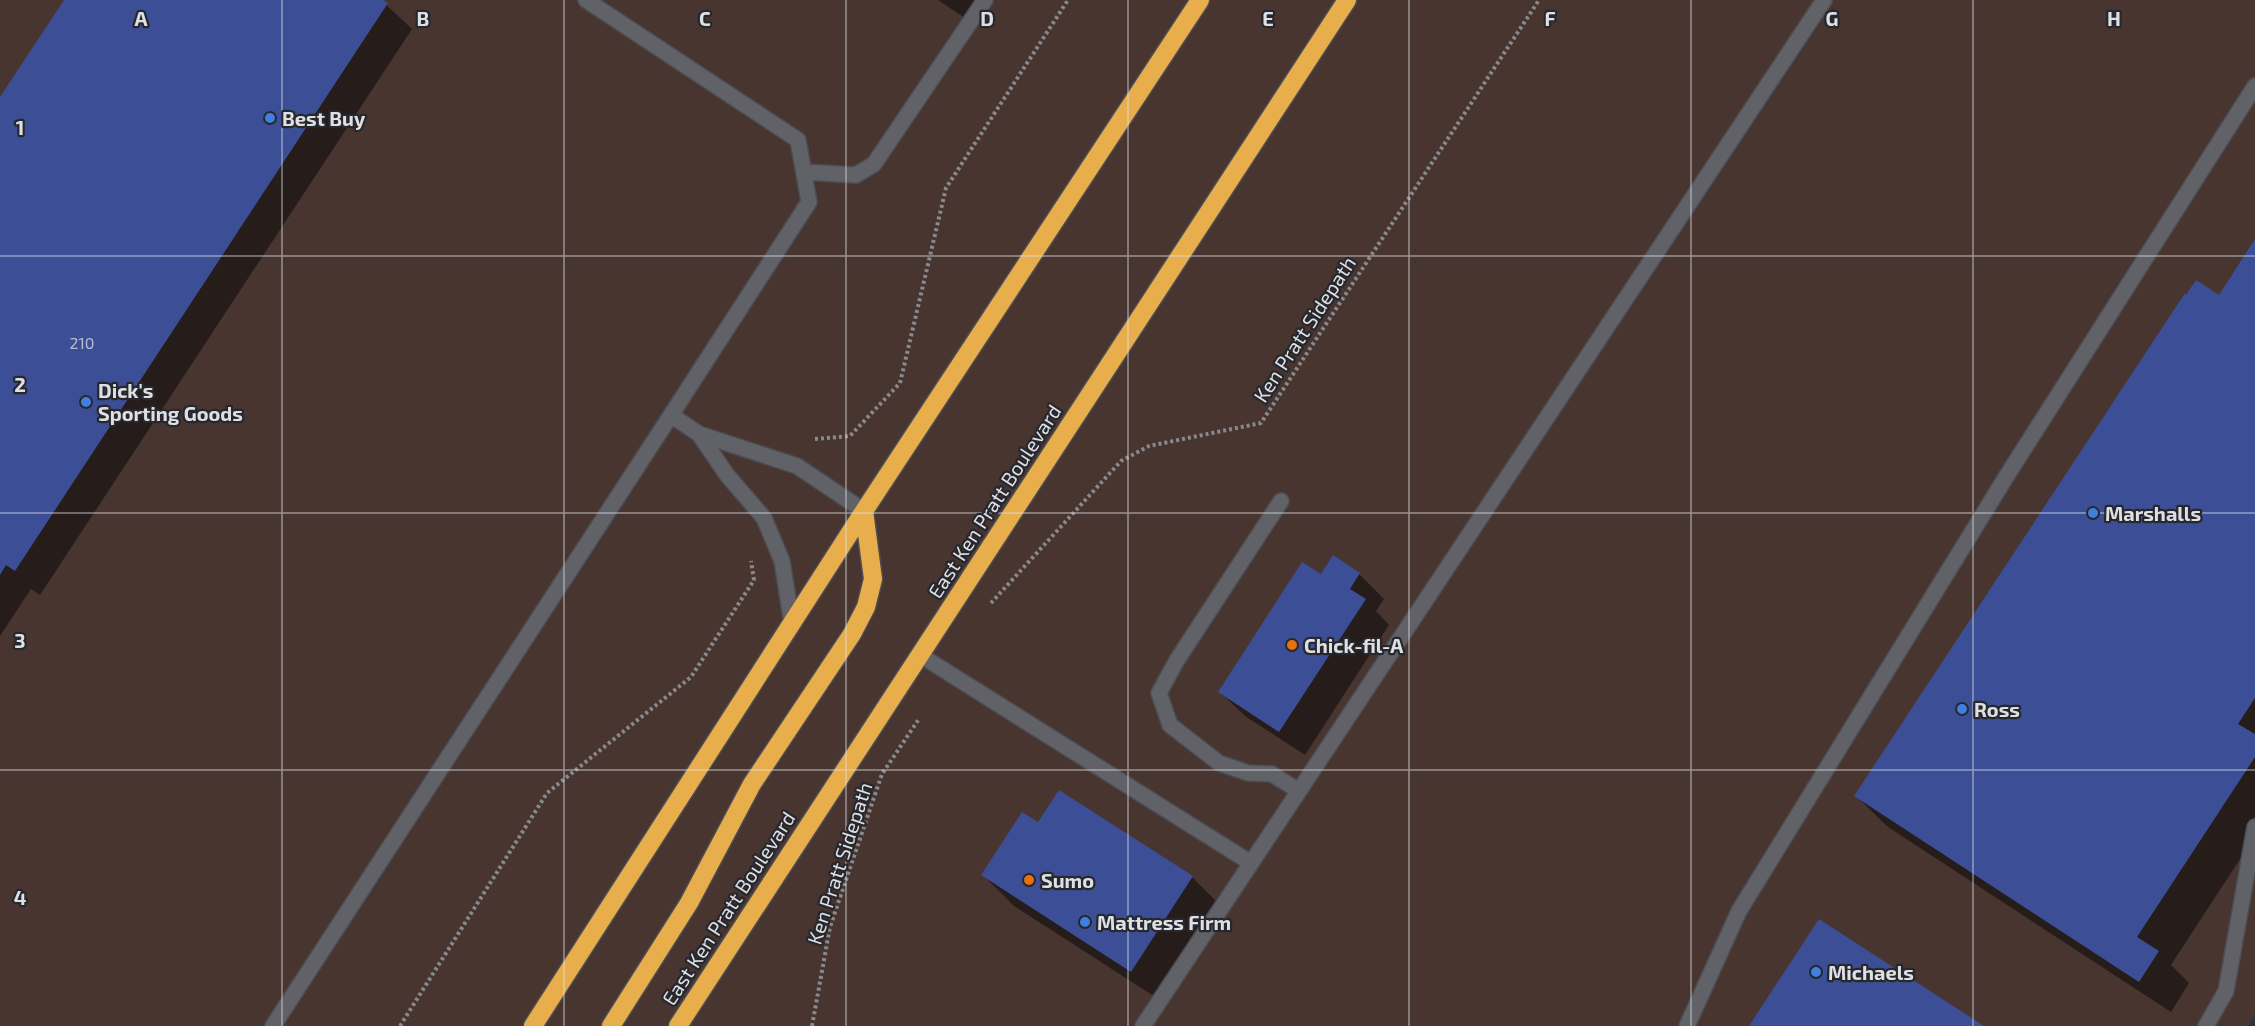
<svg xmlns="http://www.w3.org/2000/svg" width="2255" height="1026" viewBox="0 0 2255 1026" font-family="'Exo 2',sans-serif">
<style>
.commercial{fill:#48352f}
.shadow{fill:#0007}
.building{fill:#3c4f96}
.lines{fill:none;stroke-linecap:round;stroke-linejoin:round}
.minor-casing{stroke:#4c4d52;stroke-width:18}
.highway-casing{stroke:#4c4d52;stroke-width:21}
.path{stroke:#888a8f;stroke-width:4;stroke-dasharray:3 3;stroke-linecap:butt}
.minor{stroke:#606268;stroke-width:15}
.highway{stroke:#e9ae4c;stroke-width:18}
.grid{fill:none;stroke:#dfe0e4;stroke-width:1.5;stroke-opacity:0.55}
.shop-dot{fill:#3f7fe0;stroke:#26282e;stroke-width:2}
.food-dot{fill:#e8710a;stroke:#26282e;stroke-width:2}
.labels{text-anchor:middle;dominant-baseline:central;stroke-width:4.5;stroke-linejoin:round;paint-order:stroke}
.number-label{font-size:16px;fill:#b6bcd0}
.poi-label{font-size:20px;font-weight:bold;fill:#dfe0e4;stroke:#26282e;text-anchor:start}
.street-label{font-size:20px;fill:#dfe0e4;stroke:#26282e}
.grid-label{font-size:20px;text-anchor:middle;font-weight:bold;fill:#dfe0e4;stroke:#26282e;stroke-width:4.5;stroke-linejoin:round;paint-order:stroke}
</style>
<rect width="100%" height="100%" fill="#303238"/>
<path class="commercial" d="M0,0H2255V1013L2249,1026H0Z"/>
<path class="shadow" d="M66,0H381L412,29L40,595L31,589L0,636V100Z
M938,0H979L968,20Z
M2255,241V836L2171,965L2189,983L2171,1012L1888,827L1856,796L2219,297Z
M1359,574L1384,599L1376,611L1389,625L1305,755L1245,716L1220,692L1321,576Z
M1038,824L1192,877L1223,908L1163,1002L1014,906L983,875Z"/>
<path class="building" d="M64,0H383L388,3L15,571L6,565L0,575V97Z
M2255,239V698L2238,724L2255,734V757L2137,937L2159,951L2139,982L1854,796L2185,293L2186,295L2196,280L2219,295Z
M1333,555L1360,573L1350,589L1366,599L1279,732L1218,692L1302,562L1321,574Z
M1059,790L1193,876L1131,972L981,875L1022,812L1038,822Z
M1819,919L1984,1026H1749Z"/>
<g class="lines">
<g class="minor-casing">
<path id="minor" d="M586,0L798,140L809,202L671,415L699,434L797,466L864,511
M804,172L856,175L874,164L985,0
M699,434L727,475L764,518L782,561L792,624
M1281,501L1177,660L1159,693L1170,725L1219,763L1248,773L1272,774L1299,791
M920,655L1251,863
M273,1026L671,415
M1143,1026L1824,0
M1687,1026L1739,911L2006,477L2255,86
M2206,1026L2226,991L2255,827"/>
</g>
<g class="highway-casing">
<path id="highway" d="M533,1026L864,511L1200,0
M611,1026L689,903L752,784L852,634L866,607L873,579L864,511
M678,1026L1347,0"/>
</g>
<path class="path" d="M815,439L850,436L900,383L946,188L1068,0
M991,603L1121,461L1149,446L1261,423L1539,0
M400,1026L547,793L691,677L754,580L751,561
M812,1026L830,927L882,774L919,719"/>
<use href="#minor" class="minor"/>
<use href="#highway" class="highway"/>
</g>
<path class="grid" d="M282,0V1026M564,0V1026M846,0V1026M1128,0V1026M1409,0V1026M1691,0V1026M1973,0V1026M0,256H2255M0,513H2255M0,770H2255"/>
<g class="shop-dot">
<circle cx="270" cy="118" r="6"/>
<circle cx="86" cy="402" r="6"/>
<circle cx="2093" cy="513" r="6"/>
<circle cx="1962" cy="709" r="6"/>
<circle cx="1085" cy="922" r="6"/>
<circle cx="1816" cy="972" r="6"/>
</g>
<g class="food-dot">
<circle cx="1292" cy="645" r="6"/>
<circle cx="1029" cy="880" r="6"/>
</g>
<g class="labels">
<g class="number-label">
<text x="82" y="342">210</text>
</g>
<g class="poi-label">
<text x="282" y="118">Best Buy</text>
<text x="98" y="390">Dick's<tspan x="98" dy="23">Sporting Goods</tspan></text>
<text x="2105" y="513">Marshalls</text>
<text x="1304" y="645">Chick-fil-A</text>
<text x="1974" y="709">Ross</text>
<text x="1041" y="880">Sumo</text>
<text x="1097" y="922">Mattress Firm</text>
<text x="1828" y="972">Michaels</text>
</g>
<g class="street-label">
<text transform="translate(1304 329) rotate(-57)">Ken Pratt Sidepath</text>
<text transform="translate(994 501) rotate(-57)">East Ken Pratt Boulevard</text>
<text transform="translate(839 863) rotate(-72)">Ken Pratt Sidepath</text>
<text transform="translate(728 908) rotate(-57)">East Ken Pratt Boulevard</text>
</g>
</g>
<g class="grid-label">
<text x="141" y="26">A</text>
<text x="423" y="26">B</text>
<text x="705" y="26">C</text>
<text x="987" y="26">D</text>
<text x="1268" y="26">E</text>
<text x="1550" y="26">F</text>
<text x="1832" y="26">G</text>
<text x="2114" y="26">H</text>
<text x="20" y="135">1</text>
<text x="20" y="392">2</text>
<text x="20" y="648">3</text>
<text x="20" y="905">4</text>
</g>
</svg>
